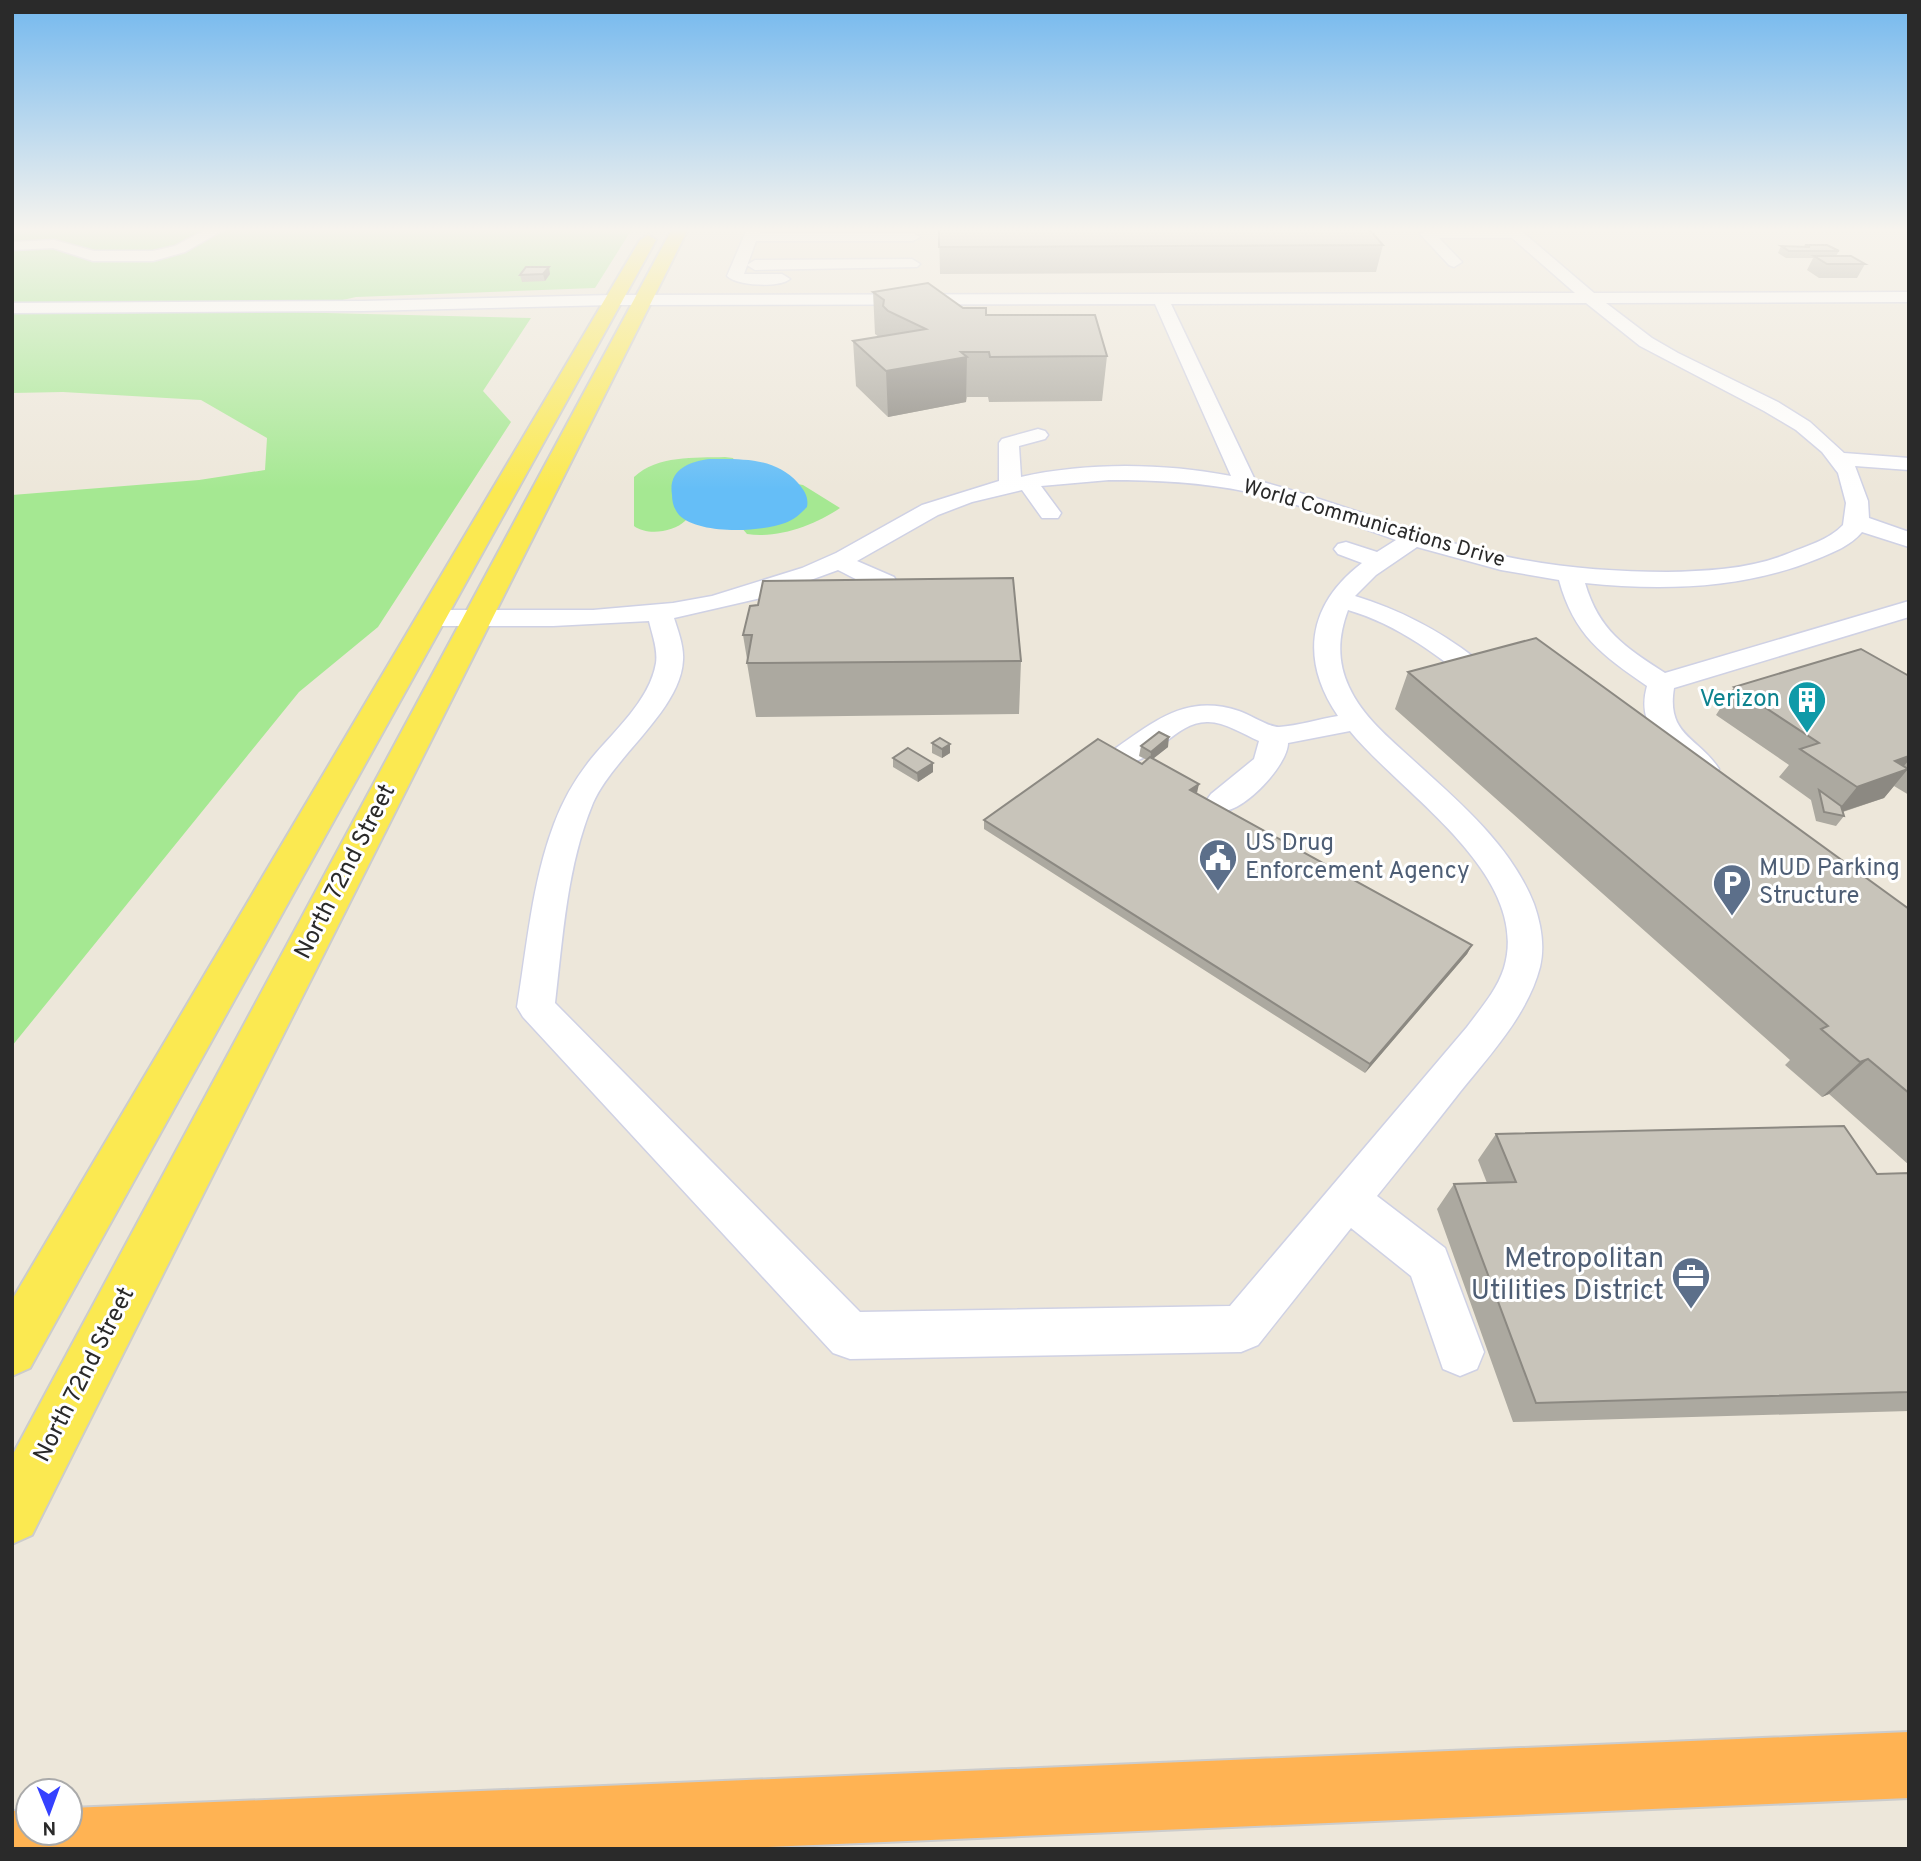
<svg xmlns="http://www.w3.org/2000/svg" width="1921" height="1861" viewBox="0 0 1921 1861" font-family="Overpass,sans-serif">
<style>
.green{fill:#a5e892}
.water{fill:#65bef7}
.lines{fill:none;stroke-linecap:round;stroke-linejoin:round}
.minor-casing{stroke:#cfd1e4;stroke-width:3}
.major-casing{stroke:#ccc;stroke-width:4}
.highway-casing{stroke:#ccc;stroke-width:4}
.minor{fill:#fff;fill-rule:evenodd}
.major{fill:#fbe951;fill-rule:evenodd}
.highway{fill:#ffb353;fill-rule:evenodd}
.wall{fill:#aca9a0}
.shaded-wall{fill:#8c8982}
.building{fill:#c8c4ba;stroke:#8c8982;stroke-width:2}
.labels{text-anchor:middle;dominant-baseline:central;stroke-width:6;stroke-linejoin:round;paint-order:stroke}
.far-street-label{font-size:21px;fill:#2a2a2a;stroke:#fff}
.culture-label{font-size:24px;fill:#0d838f;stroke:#fff;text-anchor:end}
.service-label{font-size:24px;fill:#4e5e75;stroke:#fff;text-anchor:start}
.street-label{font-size:24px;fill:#2a2a2a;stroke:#fff}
.near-service-label{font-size:28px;fill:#4e5e75;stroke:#fff;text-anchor:end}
</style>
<rect width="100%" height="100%" fill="#ede7da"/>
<path class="green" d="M12,229H632L595,288L356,297L334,302L12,305Z
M286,312L531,318L483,391L511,422L378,627L299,692L12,1046V495L199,480L265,470L267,438L201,400L63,392L12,393V314Z
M725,457L733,458L735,462C718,481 703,503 685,521C674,532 647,536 634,526V477C658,455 694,458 725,457Z
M792,483L803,485L840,508C815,525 778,539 747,534L741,527Z"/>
<path class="water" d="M709,459C741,459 775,457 798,483C804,490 809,497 807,507C800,514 794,520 785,523C760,532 699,535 679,515C674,509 672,502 672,495C668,470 688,462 709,459Z"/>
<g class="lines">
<g class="minor-casing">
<path id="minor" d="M207,229H225L185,252L153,261H93L53,248L12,250V242L54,240L94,251H153L175,246Z
M747,229H761L760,233H913L920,237L913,241H756L744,274H782L790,279C780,288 737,286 727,276Z
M1503,229H1519L1594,293L1909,292V302L1606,303L1652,338L1678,353L1778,402L1810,422L1844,453L1909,458V470L1855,466L1868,501L1869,518L1909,532V547L1862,532C1850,546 1834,552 1817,559C1744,589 1663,591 1585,583C1599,631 1625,647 1665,673L1909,601V617L1674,688C1666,736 1699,737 1719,769L1715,776C1686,783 1655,745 1647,719C1643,708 1644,697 1647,686C1602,655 1574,635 1559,580L1501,570L1417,547L1376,575L1355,596C1400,610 1437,629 1475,658C1484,666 1496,673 1503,683L1499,689L1489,691L1479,689C1439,656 1399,625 1348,610C1338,637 1337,661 1349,687C1362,716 1389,738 1412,759C1458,801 1511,845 1534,904C1541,924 1545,946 1540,967C1528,1014 1490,1055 1460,1092C1433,1127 1405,1161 1377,1196L1445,1248L1484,1352L1477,1369L1460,1376L1443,1369L1411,1276L1351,1228L1258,1345L1241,1352L850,1359L833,1353L523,1017L517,1007C527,946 532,882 554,824C563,800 575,779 591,759C614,731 650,700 656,663C658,649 652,634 649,621L553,626H431L422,623L418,618L422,613L431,610H593L673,603L712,596L802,568L836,553L922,505L999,481V443L1002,439L1038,429L1045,431L1048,435L1045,439L1019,446L1021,477C1087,462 1164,463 1231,476L1155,304L612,305L363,311L12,313V303L363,301L612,295L1575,293L1512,238H1439L1462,262L1454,267L1449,265L1420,234L1427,230ZM1586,303L1640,346L1764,411L1796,430L1822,452L1838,473L1846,503L1843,525C1829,540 1806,546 1787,554C1750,569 1707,571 1667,572C1604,572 1539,566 1478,550C1402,530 1331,499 1255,480L1171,304ZM1109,480C1156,480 1202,482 1248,492C1299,503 1347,523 1396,540L1377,552L1346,542L1338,544L1334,549L1338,554L1362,563C1307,605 1300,660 1338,716C1319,719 1298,726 1279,727C1268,727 1251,715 1239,711C1188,694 1157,719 1116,748L1112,755L1116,762C1151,771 1172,721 1208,722C1225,722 1243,734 1259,741L1254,759L1211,794L1206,801L1211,808C1215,809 1218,811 1222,811C1244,812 1288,765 1288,743L1350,731C1400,793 1532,874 1504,968C1497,990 1481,1008 1467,1027L1230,1306L860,1312L555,1003C563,936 567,865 593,803C613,757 681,710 683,660C684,646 678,631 674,618L761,598L838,570C855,578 875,592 894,587L897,582L894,577L857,561L938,515L972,502L1022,490L1042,518H1058L1061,513L1041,486Z
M912,259L920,264L917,267L755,270L747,265L755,260Z"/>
</g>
<g class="major-casing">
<path id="major" d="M672,229H688L32,1535L12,1544V1456Z
M648,235L656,240L30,1368L12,1376V1300L640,240Z"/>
</g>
<g class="highway-casing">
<path id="highway" d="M1909,1732V1798L721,1849H12V1811L28,1810V1833H70V1808Z"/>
</g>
<use href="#minor" class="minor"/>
<use href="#major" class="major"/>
<use href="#highway" class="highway"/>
</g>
<path class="wall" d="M939,229L1383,245L1376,272L940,274Z
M1805,245L1839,251L1836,256L1865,264L1857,278H1819L1807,270L1813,258H1786L1778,253L1781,246L1804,247Z
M550,274L545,281L522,282L520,275Z
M873,292L963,308L986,315L1107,356L1102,401L989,402L988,397H967L966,402L888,417L856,386L853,341L879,337L875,334Z
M750,606L1021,661L1019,714L756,717L747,663V659L743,635Z
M1408,672L1909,909V1165L1829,1094L1822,1097L1785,1065L1790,1060L1395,709Z
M1909,676V795L1894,786L1884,798L1843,812L1844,816L1836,826L1816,821L1811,800L1779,777L1789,765L1716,715L1734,687Z
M932,743L950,744V753L942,758L932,753Z
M1141,746L1168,747L1153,759L1196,793L1472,945L1467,954L1365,1073L984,829V820L1142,764L1147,760L1139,756Z
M893,758L933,772L918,782L893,767Z
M1496,1134L1877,1174L1909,1173V1411L1513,1422L1437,1209L1454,1184L1487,1183L1478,1160Z"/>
<path class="shaded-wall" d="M549,267L550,274L545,281L543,274Z
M967,357L966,402L888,417L886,371Z
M1169,737L1168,747L1150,761L1151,752Z
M950,744V753L942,758V749Z
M1909,756V760L1898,773L1908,769L1884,798L1835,814L1857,787L1895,761Z
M933,763V772L918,782L917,773Z
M1199,784L1197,793L1190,790Z
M1472,945L1467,954L1365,1073L1370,1064Z
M1868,1059L1829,1094L1822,1097L1860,1062Z"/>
<path class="building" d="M939,229H1369L1383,245L939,247Z
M1805,245H1827L1839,251H1789L1781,246L1810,247Z
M1814,256H1851L1865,264H1827Z
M526,267H549L543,274L520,275Z
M928,283L963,308H986V315H1095L1107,356L990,357L989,352H961L967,357L886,371L853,341L926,329L888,311L883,306L884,300L873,292Z
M1013,578L1021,661L747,663L752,635H743L750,606L758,605L763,581Z
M1536,638L1909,909V1093L1868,1059L1860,1062L1821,1029L1828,1026L1408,672Z
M1861,649L1909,676V756L1895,761L1908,769L1857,787L1800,749L1819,743L1734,687Z
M1159,732L1169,737L1151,752L1141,746Z
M940,738L950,744L942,749L932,743Z
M1098,739L1142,764L1150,757L1199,784L1190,790L1472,945L1370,1064L984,820Z
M908,748L933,763L917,773L893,758Z
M1819,790L1841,806L1844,816L1824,812Z
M1844,1126L1877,1174L1909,1173V1392L1536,1403L1454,1184L1516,1182L1496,1134Z"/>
<linearGradient id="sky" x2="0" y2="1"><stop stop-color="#73b8ee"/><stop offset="0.47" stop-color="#f7f4ee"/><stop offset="1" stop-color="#f7f4ee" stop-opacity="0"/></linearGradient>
<rect width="1921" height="489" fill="url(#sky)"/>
<defs>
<g id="building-pin" transform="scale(2.0125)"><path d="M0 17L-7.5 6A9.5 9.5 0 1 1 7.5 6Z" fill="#0f9aa8" stroke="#fff"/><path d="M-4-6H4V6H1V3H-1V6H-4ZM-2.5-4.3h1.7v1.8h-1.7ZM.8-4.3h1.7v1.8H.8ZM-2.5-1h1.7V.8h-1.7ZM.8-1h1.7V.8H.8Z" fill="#fff"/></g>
<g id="civic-pin" transform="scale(2.0125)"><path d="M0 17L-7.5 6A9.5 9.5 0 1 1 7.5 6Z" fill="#5c6f8a" stroke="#fff"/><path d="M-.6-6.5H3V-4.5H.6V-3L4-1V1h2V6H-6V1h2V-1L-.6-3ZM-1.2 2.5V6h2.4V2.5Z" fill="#fff"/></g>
<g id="parking-pin" transform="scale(2.0125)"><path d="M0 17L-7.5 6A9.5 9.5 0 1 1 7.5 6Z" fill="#5c6f8a" stroke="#fff"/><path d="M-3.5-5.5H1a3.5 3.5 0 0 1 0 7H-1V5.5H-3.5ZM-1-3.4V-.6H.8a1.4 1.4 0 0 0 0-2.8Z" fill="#fff"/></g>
<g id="office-pin" transform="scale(2.0125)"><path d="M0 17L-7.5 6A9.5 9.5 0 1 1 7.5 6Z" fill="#5c6f8a" stroke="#fff"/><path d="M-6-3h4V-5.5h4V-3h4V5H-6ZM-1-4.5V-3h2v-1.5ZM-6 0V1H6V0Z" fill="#fff"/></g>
</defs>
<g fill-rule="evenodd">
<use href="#building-pin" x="1807" y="700"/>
<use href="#civic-pin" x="1218" y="858"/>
<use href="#parking-pin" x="1732" y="883"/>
<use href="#office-pin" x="1691" y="1276"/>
</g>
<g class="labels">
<g class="far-street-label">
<text transform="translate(1374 524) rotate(16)">World Communications Drive</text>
</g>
<g class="culture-label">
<text x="1780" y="700">Verizon</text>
</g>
<g class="service-label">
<text x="1245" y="844">US Drug<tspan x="1245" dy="28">Enforcement Agency</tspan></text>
<text x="1759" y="869">MUD Parking<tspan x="1759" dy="28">Structure</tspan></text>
</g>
<g class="street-label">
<text transform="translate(346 872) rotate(-63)">North 72nd Street</text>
<text transform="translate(85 1375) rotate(-63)">North 72nd Street</text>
</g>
<g class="near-service-label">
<text x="1664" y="1260">Metropolitan<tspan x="1664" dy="32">Utilities District</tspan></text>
</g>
</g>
<rect width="1921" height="1861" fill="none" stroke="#2a2a2a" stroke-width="28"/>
<g transform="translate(49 1812) rotate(179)"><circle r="33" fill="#ffffff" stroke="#aaaaaa" stroke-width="2"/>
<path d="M0-5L12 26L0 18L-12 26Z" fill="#3541ff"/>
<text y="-10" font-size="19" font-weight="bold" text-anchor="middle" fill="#2a2a2a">N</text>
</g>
</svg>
